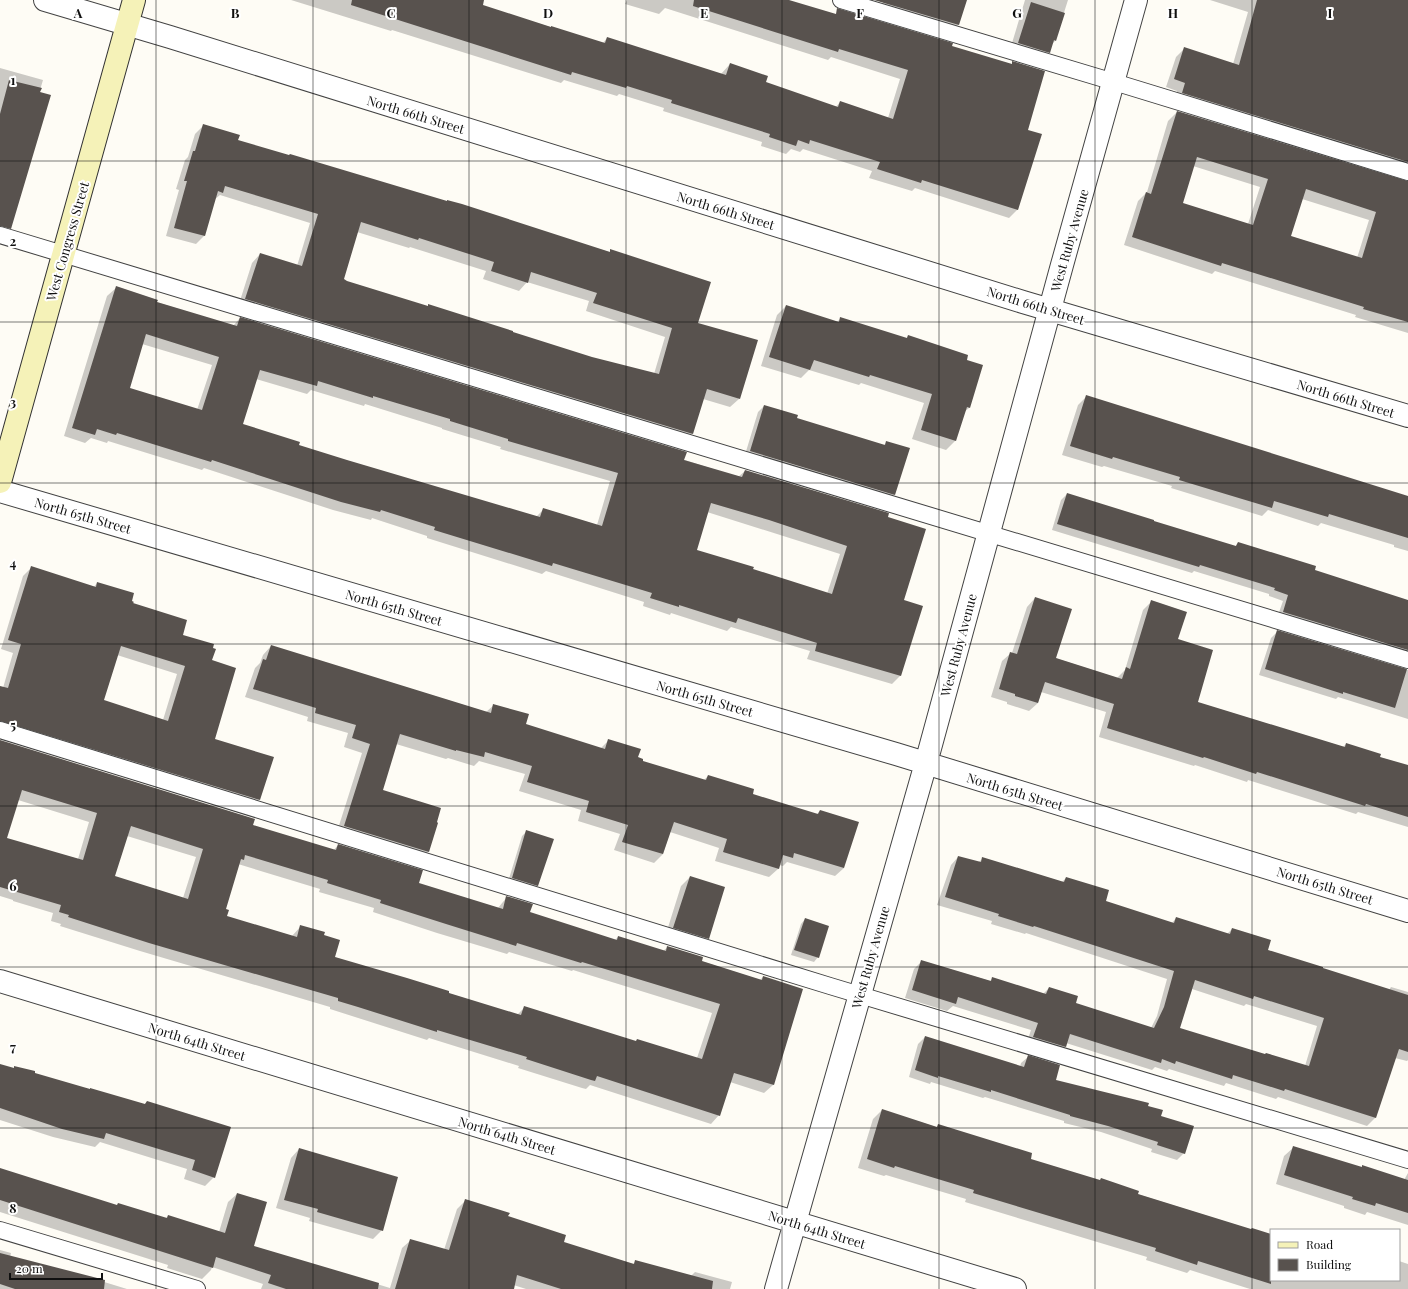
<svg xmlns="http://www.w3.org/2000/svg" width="1408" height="1289" viewBox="0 0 1408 1289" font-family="'Playfair Display',serif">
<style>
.shadow{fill:#0003;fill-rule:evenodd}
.building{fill:#58524e;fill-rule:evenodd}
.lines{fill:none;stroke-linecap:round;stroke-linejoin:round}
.lane-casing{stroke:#434343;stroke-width:18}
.street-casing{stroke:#434343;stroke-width:24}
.secondary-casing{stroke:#323232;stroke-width:24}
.lane{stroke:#fff;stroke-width:16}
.street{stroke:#fff;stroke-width:22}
.secondary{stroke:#f5f2b8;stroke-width:22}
.grid{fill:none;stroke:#101010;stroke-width:1;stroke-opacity:0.55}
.labels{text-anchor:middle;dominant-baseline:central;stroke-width:4;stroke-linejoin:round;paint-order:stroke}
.street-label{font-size:13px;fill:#101010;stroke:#fff}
.grid-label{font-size:13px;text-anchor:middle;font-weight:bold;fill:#101010;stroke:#fff;stroke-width:4;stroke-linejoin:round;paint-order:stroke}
</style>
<rect width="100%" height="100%" fill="#fefcf5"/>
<path class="shadow" d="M291,0H483L481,6L603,43L607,38L721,74L730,64L765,83L836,107L840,102L888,118L900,79L831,57L828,60L665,8L659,14L625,4L627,0H785L1010,65L1013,63L1027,131L1018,209L1009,218L915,188L912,191L869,178L872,171L803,149L800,152L791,149L786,154L761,146L762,142L663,111L664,108L619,94L617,96L564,80L561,83L392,30L391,31Z
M884,0H966L958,25L948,35L879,14Z
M1025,0H1068L1055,41L1052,44L1049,52L1039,62L1009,53Z
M1210,0H1396L1408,4V176L1174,101L1177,91L1166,87L1176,57L1184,49L1233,64L1248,12Z
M0,68L43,80L0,225Z
M1177,112L1408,182V333L1355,317L1356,315L1215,271L1212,274L1124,245L1138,201L1147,192L1168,121ZM1193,166L1260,187L1248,224L1182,204ZM1302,199L1369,220L1357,258L1290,236Z
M203,126L237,141L609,252L611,251L697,324L739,399L730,407L703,399L692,434L683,442L238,307L252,263L260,254L297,266L310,223L220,195L214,200L204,236L196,244L166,236L179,190L176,189L185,160L188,157L195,134ZM357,232L409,248L410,247L486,271L483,279L519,291L527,282L589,301L586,311L665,337L654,374L592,358L512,333L429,305L427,307L342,280Z
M116,288L156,302L233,326L240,318L738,477L745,471L887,514L903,601L922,607L900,676L892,684L807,659L810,651L731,627L727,631L671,613L670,615L643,606L644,602L546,571L542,574L427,538V536L372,518L371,520L333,510L204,468L202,470L108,441L107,443L91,438L85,443L64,436L107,296ZM142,344L212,365L197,410L129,389ZM256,379L307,394L311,390L364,406L365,404L442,428V429L501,447L500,449L610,481L597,525L544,509L536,517L298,446L242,425ZM707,512L840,554L827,594L752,570L695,550Z
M786,306L837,322L841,318L906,339L908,336L966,361L969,408L964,412L955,441L946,450L912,439L924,403L861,383L859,385L809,370L801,378L761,366L777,315Z
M1087,396L1408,497V551L1394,547V545L1321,523L1318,526L1268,510L1262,516L1171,488L1172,486L1104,466L1102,467L1062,455L1078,405Z
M764,406L796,419L883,446L887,442L894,495L887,501L744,458L758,412Z
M1067,494L1153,522L1235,547L1238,543L1314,571L1408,601V659L1277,618L1283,601L1269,596V594L1194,571L1192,573L1052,530L1061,500Z
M31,568L94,587L97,583L130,602L181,636L211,661L214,740L259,800L251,808L0,723V687L3,688L13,653L1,649L23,576ZM117,655L177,674L163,720L103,701Z
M1035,598L1055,658L1117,678L1125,670L1143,610L1151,602L1177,640L1196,702L1343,747L1346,744L1379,757L1408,766V827L1358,812L1356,814L1248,780L1247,782L1195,765L1194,766L1099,737L1106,712L1041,692L1038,703L1029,711L1007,704V702L991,697L1002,661L1011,653H1012L1027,607Z
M1277,632L1408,670V719L1338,697L1336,699L1259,675L1271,638Z
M271,646L486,712L494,705L525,725L600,749L609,740L642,762L703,781L708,776L752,795L816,815L820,811L844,868L835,876L787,862L783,866L779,865L778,869L769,877L715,861L719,848L670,832L663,854L654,863L614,850L620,834L578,821L581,810L519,791L525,774L479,761L474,766L448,758L446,759L396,744L382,790L437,823L428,852L419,860L336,835L362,753L344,747L348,733L307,721L308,717L245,697L255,668L260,663L263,655Z
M0,741L252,825L333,851L338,845L418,884L498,908L507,897L529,913L615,940L618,937L663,951L668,947L701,961L760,980L763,977L773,1085L764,1093L730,1082L719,1115L711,1124L590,1085L586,1089L582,1088L518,1068L519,1066L429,1038L427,1040L330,1009V1007L140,951L60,926L61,924L51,921L53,913L13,901V900L0,896ZM18,800L89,822L78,859L5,839ZM127,836L196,857L183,898L114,877ZM238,864L320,889L319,892L374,908L373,912L437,933L507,954L509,952L572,971L573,970L712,1013L697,1058L636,1042L525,1007L517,1015L334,957L323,936L301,926L292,936L226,917L225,910Z
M527,831L538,886L533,890L508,882L522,836Z
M958,857L978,863L983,858L1062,882L1066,878L1105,902L1172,923L1176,918L1227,934L1232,929L1267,950L1322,969L1389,990L1391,987L1408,992V1060L1407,1061L1395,1058L1375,1118L1367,1126L1278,1097L1276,1099L1226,1083L1224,1086L1169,1069L1167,1071L1155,1067L1152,1070L1066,1043L1065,1047L1057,1054L1026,1045L1031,1030L953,1006L947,1011L905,998L914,969L922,961L990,981L993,978L1043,994L1049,988L1074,1004L1151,1028L1157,1016L1167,979L1026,933L1025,934L991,924L992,921L937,905L951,865ZM1192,989L1244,1006L1246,1004L1317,1026L1305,1066L1265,1055L1179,1029Z
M690,877L708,938L699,947L665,937L681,886Z
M805,919L818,957L814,962L791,955L801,924Z
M925,1037L1020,1067L1021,1063L1028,1057L1055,1081L1147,1106L1160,1116L1184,1153L1177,1160L1151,1152L1152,1149L1101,1132L1064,1123V1121L985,1097L983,1098L931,1082L930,1084L909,1077L918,1044Z
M0,1065L12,1069L15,1067L34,1074L144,1105L147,1102L214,1177L205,1186L184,1179L187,1169L100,1142L95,1147L53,1137L0,1120Z
M882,1110L936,1127L938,1126L1029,1159L1137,1194L1271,1236V1280H1399V1261L1408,1264V1289H1250L1190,1270L1187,1273L1146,1260L1147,1257L965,1202L966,1199L886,1175L884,1176L858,1168L873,1119Z
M1294,1147L1361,1168L1362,1166L1404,1180L1408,1173V1225L1367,1212L1365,1215L1344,1208V1206L1276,1184L1284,1156Z
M299,1149L382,1230L373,1239L309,1221L310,1218L276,1208L291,1158Z
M0,1170L116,1206L165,1219L168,1216L219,1232L228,1202L237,1194L252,1246L390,1288L402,1248L411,1240L444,1250L457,1209L466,1200L507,1217L563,1243L633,1264L636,1261L691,1276L695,1272L732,1282L730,1289H526L488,1277L485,1289H261L263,1284L212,1267L211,1270L202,1279L167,1268L168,1265L0,1212Z
M0,1250L11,1253L10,1257L88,1277L127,1289H0Z"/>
<path class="building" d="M352,0H484L483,5L551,27V26L605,43L607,37L726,75L730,63L768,76L766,82L838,107L840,101L893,119L908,70L839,49L838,52L693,6L694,0H789L836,14L837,8L953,43L952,46L1012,64V61L1045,71L1028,130L1042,134L1018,210L922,180L921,183L877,169L880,162L810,140L809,144L798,140L796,146L769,137L770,134L671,103L672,100L627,86L626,88L572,72L571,75L351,5Z
M874,0H967L959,25Z
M1257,0H1408V162L1182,93L1185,83L1174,79L1184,47L1239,65Z
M1031,2L1065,13L1056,41L1054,40L1050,53L1018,43Z
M9,80L42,88L40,92L51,95L11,229L0,226V114Z
M1177,111L1408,181V322L1363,309L1364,307L1222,263L1221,266L1132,237L1146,192L1151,194ZM1197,157L1268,179L1253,225L1183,203ZM1306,189L1376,212L1362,258L1291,236Z
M203,124L240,135L238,140L289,155L290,154L447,201V200L462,204L610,252V249L711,282L698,323L758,340L740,399L707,389L693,434L245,299L260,253L302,266L318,214L225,186L223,193L218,191L205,236L174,228L187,181H184L193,151H195ZM361,222L418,240L419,238L494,262L491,271L528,283L531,272L597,293L593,303L672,328L659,374L592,357L513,332V331L428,304V306L347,281L344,279Z
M116,286L158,300L157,302L237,326L240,317L687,452L684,460L742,477L745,470L889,513L888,517L926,529L904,600L923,606L901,676L815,651L817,643L738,618L736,623L679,605V607L650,598L652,593L553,563L552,566L434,530L435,527L381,510L380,512L341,502L212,460L211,462L117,433L116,435L97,429L95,435L72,428ZM146,334L219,357L202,410L130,388ZM260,370L317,386L318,381L373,398V396L450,419V421L508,439V441L618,473L602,526L543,508L540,517L347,460L299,445L300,442L243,424ZM711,503L769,520L847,546L832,594L753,569L754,567L697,550Z
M786,305L839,322L840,317L907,338L908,335L968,355L967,360L983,365L970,408L967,407L956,441L921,430L932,394L870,375L869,377L814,360L810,370L769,357Z
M1086,395L1408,496V538L1329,514L1328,517L1274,501L1272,508L1179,480L1180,477L1113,457L1112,459L1070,446Z
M764,405L798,415L797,418L885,445L886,441L910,448L895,495L750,451Z
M1067,493L1154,520V521L1236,546L1238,542L1316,566L1315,570L1408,600V650L1283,612L1288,595L1274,590L1275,588L1200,565L1199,567L1057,524Z
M31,566L96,587L97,582L134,593L132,601L134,602L133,603L187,620L183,635L214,644L213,648L216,649L212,660L236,668L215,739L274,757L260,800L0,721V686L8,688L21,644L8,640ZM121,646L185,666L168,721L104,700Z
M1035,597L1072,609L1056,658L1122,679L1126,667L1130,669L1151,600L1187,612L1178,639L1213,650L1198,702L1345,747L1346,743L1381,754L1380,757L1408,765V817L1366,804L1365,806L1257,772L1256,774L1204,757L1203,758L1107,728L1114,704L1045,682L1038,703L1015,696V694L999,689L1010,652L1017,654Z
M1277,630L1407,669L1395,708L1343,692V694L1265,669Z
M271,645L491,713L493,704L529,714L526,724L605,749L608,739L641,749L638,757L643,759V761L706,780L708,775L754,789L753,794L818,814L820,810L859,822L844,868L794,853L793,858L783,855L779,869L723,852L727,839L674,822L663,854L622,842L628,825L586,812L589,801L527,782L532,766L485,752L484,757L456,750V751L400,734L383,790L441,808L437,822L438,823L429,852L344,826L370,744L352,738L356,725L315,713L316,708L253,689L263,659L266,660Z
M0,740L255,819L253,825L336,850L338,844L423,870L419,883L503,909L506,896L533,904L530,912L617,940L618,936L666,951L667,946L703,957L702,961L762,980L763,976L803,989L774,1085L734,1073L720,1116L597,1076L595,1081L591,1080L526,1059L527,1057L437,1030V1032L358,1007L338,1001V998L149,943L68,917L69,915L59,912L61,905L0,887ZM22,790L97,813L83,860L7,838ZM131,826L203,849L188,899L115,876ZM245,855L328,880L327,883L381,900L380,903L446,924L516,946L517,943L581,963L582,962L720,1004L702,1059L637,1039L636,1041L524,1006L521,1015L449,993V991L407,978L335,957L340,940L324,935L325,932L300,925L297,937L227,916L229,910L226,909L241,859L244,860Z
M526,830L554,839L538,886L512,878Z
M958,856L981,862L982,857L1064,882L1066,877L1109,890L1106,901L1174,923L1176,917L1230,934L1232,928L1271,940L1268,950L1323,967V968L1408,995V1052L1399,1049L1376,1118L1285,1089L1284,1091L1233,1075L1232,1079L1176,1061L1175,1064L1162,1059L1161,1063L1070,1034L1066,1047L1033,1037L1038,1023L958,997L956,1004L912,990L921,960L991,981L992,977L1046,994L1049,987L1078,996L1076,1003L1154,1028L1164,1007L1174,971L1034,926L1033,927L998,916L999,914L945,897ZM1195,980L1253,999L1254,996L1324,1018L1309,1066L1266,1053L1265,1054L1180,1028Z
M690,876L725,887L709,939L673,928Z
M805,918L829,926L819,958L794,950Z
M925,1036L1024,1067L1028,1055L1060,1065L1056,1080L1149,1103L1148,1106L1163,1110L1161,1116L1194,1126L1185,1154L1157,1145L1158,1142L1108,1126L1070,1116V1115L991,1090V1092L938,1076V1078L915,1070Z
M0,1064L14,1068V1066L35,1071V1073L90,1089V1088L145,1104L147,1101L231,1127L215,1178L192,1170L195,1160L106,1133L104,1139L62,1129L0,1108Z
M882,1109L937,1127L938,1124L1032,1153L1031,1159L1100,1180L1101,1178L1139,1191L1138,1194L1251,1229L1252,1228L1271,1234V1284L1198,1261L1197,1265L1155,1251L1156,1248L973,1193L974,1190L895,1166L894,1168L867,1159Z
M1293,1146L1362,1167V1165L1408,1180V1213L1376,1203L1375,1206L1352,1199L1353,1197L1284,1175Z
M299,1148L398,1177L383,1231L317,1212L318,1209L284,1200Z
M0,1168L117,1205L118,1203L167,1218L168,1215L225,1233L237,1193L267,1202L254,1246L379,1283L378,1289H286L268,1283L271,1275L216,1257L213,1268L0,1200Z
M465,1199L510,1213L508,1216L566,1235L564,1242L634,1264L635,1260L713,1281L712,1289H561L517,1275L514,1289H395L410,1239L449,1250Z
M0,1253L105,1280L104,1289H15L0,1284Z"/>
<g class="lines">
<g class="lane-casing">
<path id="lane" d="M841,0L1114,82L1408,172
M0,235L1408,660
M0,730L830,986L1408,1160
M0,1230L197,1289"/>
</g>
<g class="street-casing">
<path id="street" d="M45,0L170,37L1023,302L1408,416
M0,491L896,754L1408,911
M0,981L1015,1289
M776,1289L926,763L1062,265L1136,0"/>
</g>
<g class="secondary-casing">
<path id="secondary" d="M0,482L134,0"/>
</g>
<use href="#lane" class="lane"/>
<use href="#street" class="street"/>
<use href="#secondary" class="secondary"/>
</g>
<path class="grid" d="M156,0V1289M313,0V1289M469,0V1289M626,0V1289M782,0V1289M939,0V1289M1095,0V1289M1252,0V1289M0,161H1408M0,322H1408M0,483H1408M0,644H1408M0,806H1408M0,967H1408M0,1128H1408"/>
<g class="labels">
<g class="street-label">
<text transform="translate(416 114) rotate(17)">North 66th Street</text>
<text transform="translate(726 210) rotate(17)">North 66th Street</text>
<text transform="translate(1069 240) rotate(-74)">West Ruby Avenue</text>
<text transform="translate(67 241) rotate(-74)">West Congress Street</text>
<text transform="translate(1036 305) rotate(17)">North 66th Street</text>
<text transform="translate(1346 398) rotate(17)">North 66th Street</text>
<text transform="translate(83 515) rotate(16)">North 65th Street</text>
<text transform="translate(394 607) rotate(16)">North 65th Street</text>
<text transform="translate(958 645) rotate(-75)">West Ruby Avenue</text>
<text transform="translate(705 698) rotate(16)">North 65th Street</text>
<text transform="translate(1015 791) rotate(17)">North 65th Street</text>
<text transform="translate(1325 885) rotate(17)">North 65th Street</text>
<text transform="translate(870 957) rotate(-74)">West Ruby Avenue</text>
<text transform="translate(197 1041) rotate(17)">North 64th Street</text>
<text transform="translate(507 1135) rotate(17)">North 64th Street</text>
<text transform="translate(817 1229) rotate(17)">North 64th Street</text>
</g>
</g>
<g class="grid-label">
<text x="78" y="18">A</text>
<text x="235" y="18">B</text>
<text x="391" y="18">C</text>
<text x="548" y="18">D</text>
<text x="704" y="18">E</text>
<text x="860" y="18">F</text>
<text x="1017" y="18">G</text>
<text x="1173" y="18">H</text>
<text x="1330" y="18">I</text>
<text x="13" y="85">1</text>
<text x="13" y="246">2</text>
<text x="13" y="407">3</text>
<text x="13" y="568">4</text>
<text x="13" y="730">5</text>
<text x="13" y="891">6</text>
<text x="13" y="1052">7</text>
<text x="13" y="1213">8</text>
</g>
<rect x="1270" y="1229" width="130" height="52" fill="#ffffff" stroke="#9f9f9f"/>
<rect x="1278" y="1242" width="20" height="6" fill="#f5f2b8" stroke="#9f9f9f"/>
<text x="1306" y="1249" font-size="12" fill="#101010">Road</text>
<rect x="1278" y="1259" width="20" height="12" fill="#58524e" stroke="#9f9f9f"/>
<text x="1306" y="1269" font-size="12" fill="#101010">Building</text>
<path d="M10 1273v6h92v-6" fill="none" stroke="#101010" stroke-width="2"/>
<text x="16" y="1273" font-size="12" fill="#101010" stroke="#ffffff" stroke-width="3" paint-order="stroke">20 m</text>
</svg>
